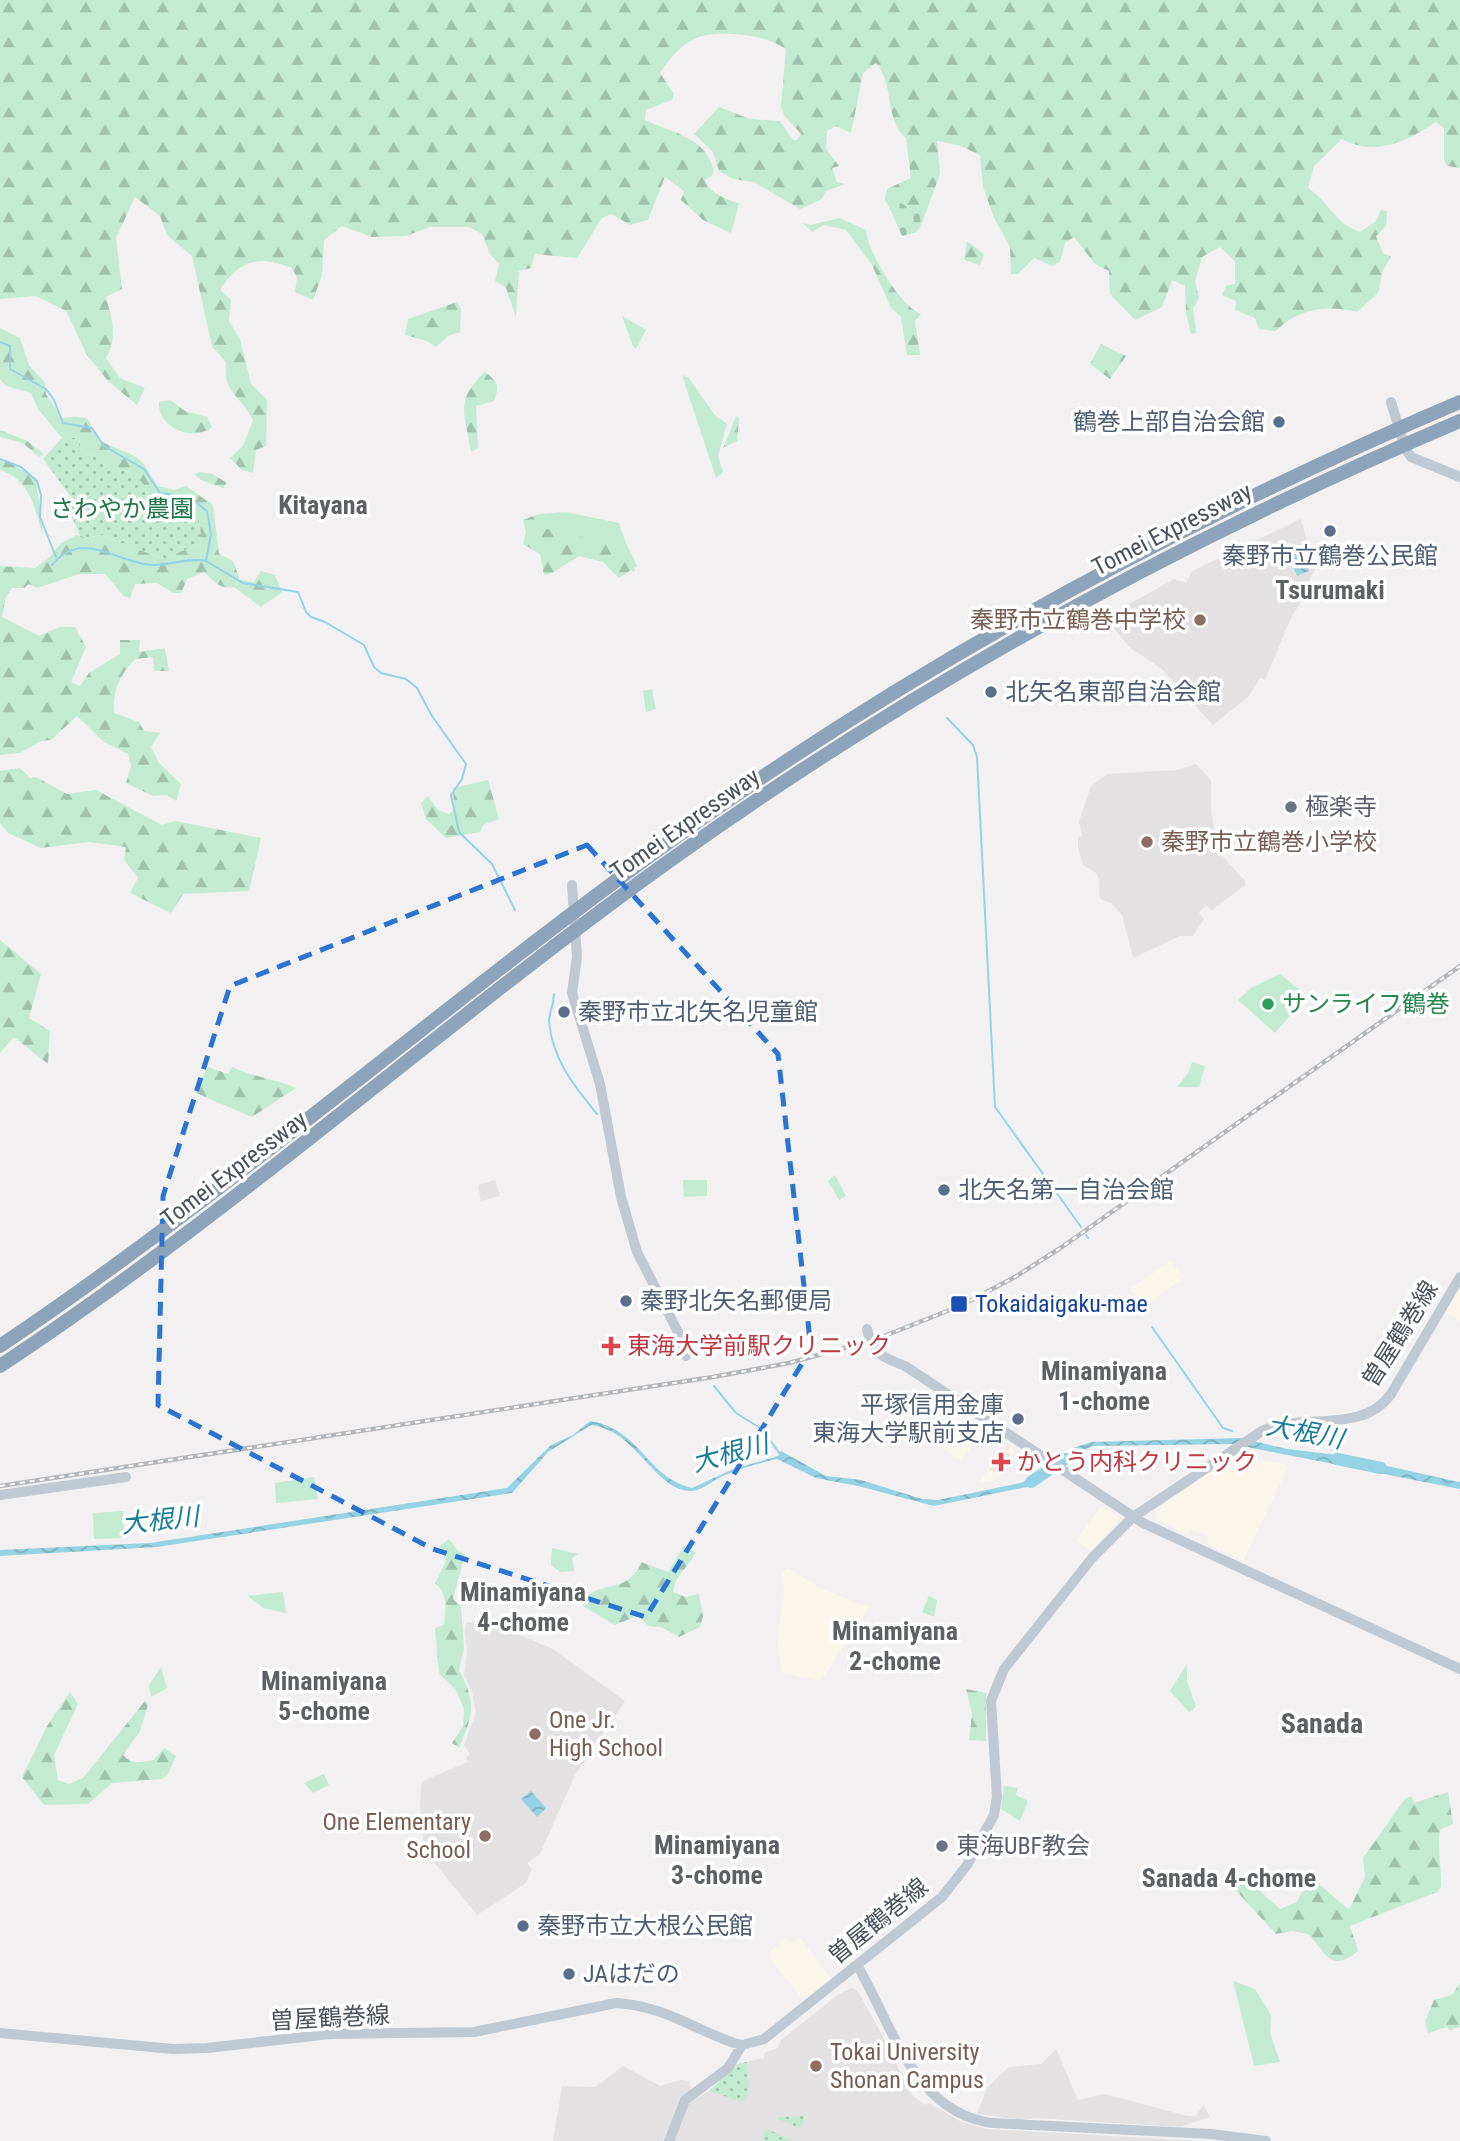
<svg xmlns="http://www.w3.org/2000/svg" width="1460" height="2141" viewBox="0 0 1460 2141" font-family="'Roboto Condensed','Noto Sans JP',sans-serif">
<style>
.commercial{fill:#fbf6ec}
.education{fill:#e3e1e1}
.medical{fill:#f9e6e4}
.grass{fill:url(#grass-dots)}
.forest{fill:url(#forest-firs)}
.cemetery{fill:url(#cemetery-stones)}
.park{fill:#c3ebd3}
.water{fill:url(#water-waves)}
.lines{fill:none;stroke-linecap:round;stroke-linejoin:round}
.stream{stroke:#95d3e4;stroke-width:2}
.river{stroke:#95d3e4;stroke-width:12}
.secondary{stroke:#c0c8d2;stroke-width:10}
.highway{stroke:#8da3ba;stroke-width:14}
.rail-casing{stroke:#b3b6ba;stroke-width:4.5}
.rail{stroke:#fff;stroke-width:2;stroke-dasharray:5;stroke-linecap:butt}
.marked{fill:none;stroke:#2b74d2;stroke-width:5;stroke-dasharray:14 9;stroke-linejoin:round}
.service-dot{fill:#5c6f8a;stroke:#fff;stroke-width:2.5}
.education-dot{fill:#8d6e63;stroke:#fff;stroke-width:2.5}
.worship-dot{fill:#6b7280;stroke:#fff;stroke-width:2.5}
.leisure-dot{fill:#2e9e5b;stroke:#fff;stroke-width:2.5}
.transit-dot{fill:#1a4fb4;stroke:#fff;stroke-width:2.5}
.health-dot{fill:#e0444e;stroke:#fff;stroke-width:2.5}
.labels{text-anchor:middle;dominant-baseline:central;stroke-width:7;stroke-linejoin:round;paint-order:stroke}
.service-label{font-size:24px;fill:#4e5e75;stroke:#fff;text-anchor:start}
.park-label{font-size:24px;fill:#21774c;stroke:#fff}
.street-label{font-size:24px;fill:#4a535c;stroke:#fff}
.education-label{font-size:24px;fill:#785e54;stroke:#fff;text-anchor:start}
.worship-label{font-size:24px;fill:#5b616d;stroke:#fff;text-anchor:start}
.leisure-label{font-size:24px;fill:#27864d;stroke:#fff;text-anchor:start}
.transit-label{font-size:24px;fill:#164399;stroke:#fff;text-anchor:start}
.health-label{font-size:24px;fill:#be3a42;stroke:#fff;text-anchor:start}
.neighbourhood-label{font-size:26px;font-weight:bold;fill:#5d6064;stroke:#fff}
.water-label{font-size:26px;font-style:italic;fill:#1a7d97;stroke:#fff}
.quarter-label{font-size:28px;font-weight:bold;fill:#5d6064;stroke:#fff}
</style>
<defs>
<pattern id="grass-dots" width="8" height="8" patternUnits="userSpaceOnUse" patternTransform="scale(1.75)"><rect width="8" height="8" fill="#c3ebd3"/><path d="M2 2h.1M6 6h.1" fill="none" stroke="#a0c1ae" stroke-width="1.8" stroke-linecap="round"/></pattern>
<pattern id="forest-firs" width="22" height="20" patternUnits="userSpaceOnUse" patternTransform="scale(1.75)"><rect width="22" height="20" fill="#c3ebd3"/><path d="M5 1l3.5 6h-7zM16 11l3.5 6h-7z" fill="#a0c1ae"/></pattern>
<pattern id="cemetery-stones" width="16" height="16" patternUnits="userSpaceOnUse" patternTransform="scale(1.75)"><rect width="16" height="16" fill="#c3ebd3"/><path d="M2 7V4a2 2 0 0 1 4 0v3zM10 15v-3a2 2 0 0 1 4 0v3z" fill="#a0c1ae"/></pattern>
<pattern id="water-waves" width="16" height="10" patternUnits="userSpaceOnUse" patternTransform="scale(1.75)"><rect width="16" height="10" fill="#95d3e4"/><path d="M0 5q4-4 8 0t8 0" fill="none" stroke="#7caebc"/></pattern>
</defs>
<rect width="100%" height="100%" fill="#f2f0f0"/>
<path class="commercial" d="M1171,1261L1183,1276L1182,1279L1142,1307L1130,1289Z
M1460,1282V1321L1442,1310Z
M953,1408L984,1429L961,1461L931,1440Z
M1006,1444L1015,1450L998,1479L979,1482Z
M1234,1455L1289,1465L1243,1561L1206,1543L1208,1537L1191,1529L1188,1535L1157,1520L1155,1511Z
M1101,1506L1120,1518L1091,1551L1076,1541Z
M788,1568L820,1588L869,1607L821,1681L782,1673L777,1636L784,1601L782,1572Z
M800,1937L831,1978L802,1999L770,1958L771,1951L786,1938L792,1943Z"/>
<path class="education" d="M1301,519L1315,570L1302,593L1305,595L1291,618L1265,680L1260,678L1249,696L1213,725L1162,669L1129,647L1109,622L1115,612L1174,579L1186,583L1192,571Z
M1196,764L1211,780V809L1217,850L1245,881V885L1212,910L1206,905L1199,913L1204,919L1193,936H1180L1133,958L1122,915L1111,903L1100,899L1099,880L1096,873L1083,865L1078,848V837L1082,836L1079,822L1091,786L1108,774L1177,770Z
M495,1180L500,1196L481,1201L478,1185Z
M485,1620L553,1649L625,1701L575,1775L540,1854L527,1863L532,1869L526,1883L477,1915L424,1850L420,1804L421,1785L425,1780L468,1762L466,1758L470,1754L464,1745L476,1713L472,1691L464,1676L467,1650L465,1634L466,1623Z
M851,1988L857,1990L879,2029L912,2095L925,2105L929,2103L960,2121L986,2129L1202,2141H673L689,2102L709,2091L738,2064L764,2058V2053L778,2048L781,2040L839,1994Z
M1056,2049L1078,2100L1104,2094L1188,2116H1195L1204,2105L1210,2117L1179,2127L1035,2118L1023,2120L977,2114L987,2088L1000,2075L1009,2067L1041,2064Z
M623,2066L660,2086L680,2080L689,2081L691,2090L682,2097L663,2141H553L562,2086L595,2087Z"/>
<path class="medical" d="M1007,1444L1011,1446L1007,1452L1011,1455L998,1475L990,1469Z"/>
<path class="grass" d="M62,438H79L81,451L93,455L119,476L120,469L138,476L164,501L182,499L199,519L202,543L163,559L101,535L88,538L80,536L67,505L71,497L43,459Z
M747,2062L749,2093L743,2102L709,2091L738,2064Z
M805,2116L801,2129L778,2119V2117Z
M765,2128L792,2141H763Z"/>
<path class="forest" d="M0,0H1460V168L1447,166L1444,160V128L1436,122C1406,142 1375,157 1342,139L1314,166L1308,188C1331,204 1333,222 1360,232L1375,222L1381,210L1387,211L1386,226L1376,236L1383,253L1391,257L1383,270L1378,293L1357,312C1328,304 1296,309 1276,331L1259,329L1255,318L1235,310L1236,301L1222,295L1227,285L1235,284V261L1220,247L1202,257L1195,281L1199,298L1193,308L1196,333L1191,334L1186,314L1185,286L1172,280L1162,307L1135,320L1110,294L1109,271L1095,264L1074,237L1065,243L1060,262L1052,266L1034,258L1018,274H1011L1010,247L995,220L983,187L980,155L958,145L937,141L940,174L922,223L919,214L901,203L890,209L885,200L887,189L911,178L906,138C884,120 895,84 876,63L863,73L851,133L836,126L827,131L826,149L839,166L832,168L837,182L845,184L826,191L822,199L800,209L754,182L733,179L719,171L713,152L694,134L719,107L750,119L780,121L793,140H797L801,134L784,115L781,106L786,49C772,40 760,37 744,35C700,31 686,36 660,73L674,94L672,100L646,110L645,120C672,133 705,136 714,170L712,176L705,180C709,193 727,200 739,203L731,233L703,220L681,200L684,191L665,177L648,220L630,225L612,214L602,218L577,258L535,254L531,268L519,271L516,317L506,288L495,281L499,264L490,254L482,234L469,227H430L406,236L372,237L342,226L324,240L322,275L313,300L295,292L297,278L292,268C258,255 240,259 220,290L231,300L229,321L240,339L251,384L267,400L266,446L256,450L253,473L242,470L230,458L243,446L253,420C240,394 223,394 226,362L212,346L192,256L167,235L160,216L135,197L116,238L122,289L106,297C112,319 118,337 106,358L120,378L145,388L137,405L108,381L87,355L66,311L36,296L0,299Z
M840,218L866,230C867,251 900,306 921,314L915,321L920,355H907L901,317L891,308L872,265L846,230L824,225L812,232L803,223L811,225Z
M967,241L984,254L980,265L964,260Z
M457,302L461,309L460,332L448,336L436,347L427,341L405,335L408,319Z
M0,328L20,338L29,365L45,383L46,394L62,418C103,412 83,429 103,442C117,450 137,453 146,467C150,473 153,480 158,486L174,490L186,486L213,505L219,554L233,561L240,580L254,582L261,571L275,575L282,592L261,607L234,587C220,590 214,581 204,572L187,579L181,593H173L157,583L135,584L130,598L124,596L105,574H79L37,588L29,584L24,588H12L6,597L2,617L39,636L59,627H75L86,647L71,682L80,686L89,673L120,654V640H140L139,652L165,648L169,671H154L153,657L135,659C120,674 112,692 114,713L139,722L144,731L160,733L151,747L159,763L181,784L176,801L167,795L153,796L126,783L131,766L128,754L104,742L77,716L51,740L41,741L20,753L0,755V566L35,568L51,556L60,544L76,535L88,538L101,535L163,559L202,543L199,519L182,499C144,503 153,481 121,469L120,477L93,455L81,451L79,438H62L38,409L31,393L6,386L0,379Z
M1101,344L1126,356L1110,379L1090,364Z
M485,372C498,382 500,385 494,401L476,406L478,448L471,452C465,412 454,402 485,372Z
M170,400L185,411L207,417L212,427C193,443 157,427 159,402Z
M736,416L739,418L737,441L723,448Z
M0,430L27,441L44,454L39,457L23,443L0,437Z
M0,460L11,463L36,478L43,536C35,509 31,480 0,470Z
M200,472L213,474L227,483L223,488L201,480L194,474Z
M538,514L548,518L616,522L637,566L619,578L603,562L579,556L552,573L544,575L540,554L523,544L526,532L523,520Z
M20,768L30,778L36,777L67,794L96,790L162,825L175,821L261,838L249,891L183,894L171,913L130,893L138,878L124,860L126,847L89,842L41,848L8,833L0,823V771Z
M488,780L499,819L483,825L480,832L446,838L426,819L421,803L428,796L438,810L449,814L454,809L453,788Z
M0,940L41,974L29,1018L50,1031L48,1064L14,1037L0,1053Z
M208,1067L228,1074L232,1067C253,1077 275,1079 296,1088L252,1117L194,1092Z
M449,1539L458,1551L465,1554L453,1599L461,1606L464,1648L459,1670C477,1704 473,1714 459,1748L452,1743L463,1726L464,1709L456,1690L439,1673L435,1629L444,1624C446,1608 448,1594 435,1583L446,1561L440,1546Z
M684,1546L696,1553L675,1582L673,1592L686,1597L699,1594L703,1616L700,1627L679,1637L661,1627L649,1626L637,1616L615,1625L580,1604C598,1577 628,1597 641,1562L668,1572Z
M966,1689L986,1693V1741L969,1740L972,1714Z
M70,1692L78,1704L54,1755L58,1780L69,1784L83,1778L145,1701L148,1705L140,1731L123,1755C132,1765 142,1762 154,1760L164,1748L176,1756L168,1774L162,1779L112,1783L88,1804L44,1805L22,1777L47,1726Z
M1448,1792L1453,1824L1441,1829C1436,1839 1442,1874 1441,1887L1437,1892L1350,1926L1358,1951C1329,1975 1325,1950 1308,1934L1292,1931L1276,1934L1229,1883L1239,1878L1246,1879L1280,1909L1297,1902L1301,1893L1318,1883L1349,1910L1365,1877L1363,1858L1405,1799L1411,1796L1414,1803Z
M1460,1983V2027L1450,2030L1447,2027L1428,2033L1425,2021L1434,2000L1452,1995Z"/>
<path class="cemetery" d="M901,203L919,214L922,223L917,232L902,236L890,209Z"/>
<path class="park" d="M622,316L646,330L636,349L633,346Z
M682,375L688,377L715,415L727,424L718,456L723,472L716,478Z
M566,512L619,523L635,571L633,572L616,543L605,539L596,543L572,533L540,528V514Z
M652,689L656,709L646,712L643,691Z
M1280,974L1307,996L1275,1033L1238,1000L1251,988Z
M1192,1062L1205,1066L1199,1087H1177L1189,1072Z
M213,1083L225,1084L216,1102L206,1097Z
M835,1175L846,1196L839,1200L828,1181Z
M683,1180H707V1196L684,1197Z
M314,1477L318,1499L276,1503L275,1483Z
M123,1511L124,1535L121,1538L94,1539L93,1513Z
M552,1548L578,1554L572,1558L574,1571L560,1572L551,1565Z
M283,1592L286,1613L263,1608L248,1596Z
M929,1596L937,1600L934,1617L922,1612Z
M1187,1664V1681L1196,1707L1189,1712L1170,1691Z
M161,1667L167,1688L151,1697L149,1685Z
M324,1774L329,1785L313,1793L304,1783Z
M1004,1786L1018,1788L1016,1795L1028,1801L1020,1821L1001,1809Z
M1233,1981L1255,1989L1271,2015L1270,2033L1280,2062L1254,2066Z"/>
<path class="water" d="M1299,548L1309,571L1297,576L1288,553Z
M590,1421C642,1430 646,1477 692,1488L731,1470L778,1456L781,1451L826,1476L861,1480L922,1499L938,1500L1020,1483L1050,1473L1073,1448L1092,1442L1241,1438L1287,1449L1347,1456L1355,1463L1379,1467L1383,1465L1454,1481L1460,1482V1489L1232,1444L1093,1446L1078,1453L1037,1485L934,1506L858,1486L816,1478L777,1459C760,1463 738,1469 721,1477C712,1481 703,1490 692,1491C655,1492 638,1431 591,1425L548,1452L512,1493L157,1547L0,1556V1550L150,1543L507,1488L551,1445L573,1435Z
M531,1791L546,1808L537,1817L521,1799Z"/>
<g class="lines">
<path class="stream" d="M0,342L10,346V369L46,389L54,400L63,423L92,428L104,446L144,469L160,493L189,497L207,511L211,534L206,561L243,583L298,592L306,612L311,617L325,622L364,645L374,667L381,673L406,679L417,688L432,716L466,764L462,779L451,795L459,832L492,864L515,910
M0,459L21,467L37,481L41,495L40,517L56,557
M52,565C83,528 116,563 152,565C169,566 188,557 206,561
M947,718L973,745L977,757L995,1107L1081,1227
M554,994C554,1004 549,1013 549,1021C552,1059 574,1086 597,1114
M1086,1235L1088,1238
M1152,1327L1223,1428L1232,1431
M714,1386L736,1413L762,1429L780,1454
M1304,1430L1343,1457"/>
<path class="river" d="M1337,1459L1381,1468
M1031,1482L1065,1459"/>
<path class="secondary" d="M1391,402L1405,448L1411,457L1460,477
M572,885L577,957L572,993L600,1084L621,1197L637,1252L679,1334L686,1356
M867,1329C873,1354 882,1357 905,1366L1143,1523L1460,1669
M0,1495L126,1477
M857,1965C892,2024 914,2114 993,2123L1211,2134L1266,2141
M0,2033L173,2049L207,2048L330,2034L474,2032L616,2003C664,2006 691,2028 734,2043L742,2045L764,2039L942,1897L967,1865L994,1815L997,1797L991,1701L1004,1669L1093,1557L1133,1517L1262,1431C1303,1412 1362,1435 1391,1394L1460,1277
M669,2141L685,2100L728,2068L742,2045"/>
<path class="highway" d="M0,1346C226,1194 431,1015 651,855C902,672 1174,524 1460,402
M0,1366C235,1211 444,1022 672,859C918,683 1182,539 1460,421"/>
<g class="rail-casing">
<path id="rail" d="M0,1486L713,1377L789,1363L874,1340L960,1306L1015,1277L1062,1247L1460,966"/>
</g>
<use href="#rail" class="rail"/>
</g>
<path class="marked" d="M587,845L778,1054L811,1349L646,1617L433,1549L158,1405L163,1196L230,986Z"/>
<g class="service-dot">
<circle cx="1279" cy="422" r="7"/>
<circle cx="1330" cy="531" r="7"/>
<circle cx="991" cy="692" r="7"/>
<circle cx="564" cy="1012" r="7"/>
<circle cx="944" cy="1190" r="7"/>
<circle cx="626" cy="1301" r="7"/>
<circle cx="1018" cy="1419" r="7"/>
<circle cx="523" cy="1926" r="7"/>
<circle cx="569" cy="1974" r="7"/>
</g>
<g class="education-dot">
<circle cx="1200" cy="620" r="7"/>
<circle cx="1147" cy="842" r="7"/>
<circle cx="535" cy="1734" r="7"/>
<circle cx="485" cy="1836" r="7"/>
<circle cx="816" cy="2066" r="7"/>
</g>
<g class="worship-dot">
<circle cx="1291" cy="807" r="7"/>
<circle cx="942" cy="1846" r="7"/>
</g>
<circle class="leisure-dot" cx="1268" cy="1004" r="7"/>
<rect class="transit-dot" x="950" y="1295" width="18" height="18" rx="3.5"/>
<g class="health-dot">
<path d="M607.5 1335.5h7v7h7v7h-7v7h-7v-7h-7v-7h7z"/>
<path d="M997.5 1451.5h7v7h7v7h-7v7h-7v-7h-7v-7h7z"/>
</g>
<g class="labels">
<g class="service-label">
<text x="1265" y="422" text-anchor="end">鶴巻上部自治会館</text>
<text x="1330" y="556" text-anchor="middle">秦野市立鶴巻公民館</text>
<text x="1005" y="692">北矢名東部自治会館</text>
<text x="578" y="1012">秦野市立北矢名児童館</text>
<text x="958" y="1190">北矢名第一自治会館</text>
<text x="640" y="1301">秦野北矢名郵便局</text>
<text x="1004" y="1405" text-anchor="end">平塚信用金庫<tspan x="1004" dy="28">東海大学駅前支店</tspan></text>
<text x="537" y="1926">秦野市立大根公民館</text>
<text x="583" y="1974">JAはだの</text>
</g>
<g class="park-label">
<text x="122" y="509">さわやか農園</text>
</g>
<g class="street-label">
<text transform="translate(1172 529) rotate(-27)">Tomei Expressway</text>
<text transform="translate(685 824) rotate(-35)">Tomei Expressway</text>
<text transform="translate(234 1169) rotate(-37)">Tomei Expressway</text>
<text transform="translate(1400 1334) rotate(-58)">曽屋鶴巻線</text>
<text transform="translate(878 1921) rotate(-39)">曽屋鶴巻線</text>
<text transform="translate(330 2018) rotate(-3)">曽屋鶴巻線</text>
</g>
<g class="education-label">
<text x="1186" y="620" text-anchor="end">秦野市立鶴巻中学校</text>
<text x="1161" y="842">秦野市立鶴巻小学校</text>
<text x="549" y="1720">One Jr.<tspan x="549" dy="28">High School</tspan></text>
<text x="471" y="1822" text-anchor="end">One Elementary<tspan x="471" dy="28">School</tspan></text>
<text x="830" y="2052">Tokai University<tspan x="830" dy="28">Shonan Campus</tspan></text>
</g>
<g class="worship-label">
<text x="1305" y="807">極楽寺</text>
<text x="956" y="1846">東海UBF教会</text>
</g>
<g class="leisure-label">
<text x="1282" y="1004">サンライフ鶴巻</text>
</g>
<g class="transit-label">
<text x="975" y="1304">Tokaidaigaku-mae</text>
</g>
<g class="health-label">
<text x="627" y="1346">東海大学前駅クリニック</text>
<text x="1017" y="1462">かとう内科クリニック</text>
</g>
<g class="neighbourhood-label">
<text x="323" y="505">Kitayana</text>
<text x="1330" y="590">Tsurumaki</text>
<text x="1104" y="1371">Minamiyana<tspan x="1104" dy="30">1-chome</tspan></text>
<text x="523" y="1592">Minamiyana<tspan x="523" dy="30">4-chome</tspan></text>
<text x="895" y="1631">Minamiyana<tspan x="895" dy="30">2-chome</tspan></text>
<text x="324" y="1681">Minamiyana<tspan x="324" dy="30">5-chome</tspan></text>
<text x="717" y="1845">Minamiyana<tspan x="717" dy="30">3-chome</tspan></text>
<text x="1229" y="1878">Sanada 4-chome</text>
</g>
<g class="water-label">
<text transform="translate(1305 1432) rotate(11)">大根川</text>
<text transform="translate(730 1453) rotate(-15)">大根川</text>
<text transform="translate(160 1520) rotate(-6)">大根川</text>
</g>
<g class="quarter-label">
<text x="1322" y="1723">Sanada</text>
</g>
</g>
</svg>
